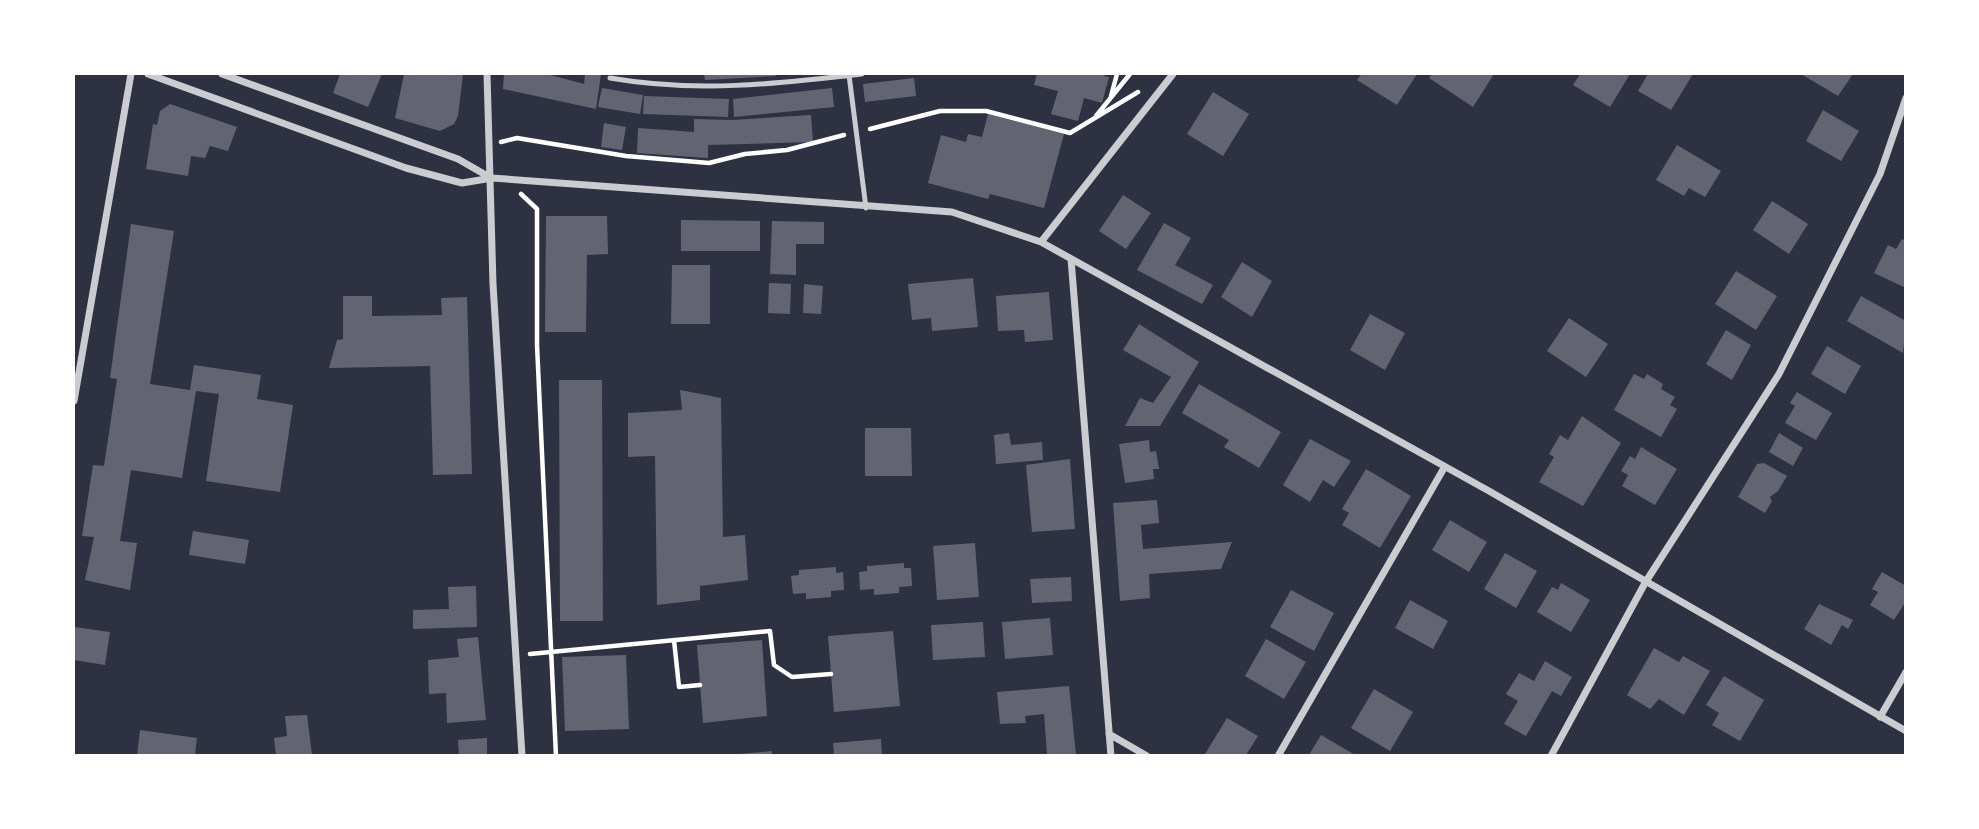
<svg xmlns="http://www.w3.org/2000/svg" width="1979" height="829" viewBox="0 0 1979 829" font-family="Lato,sans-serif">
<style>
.building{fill:#626471}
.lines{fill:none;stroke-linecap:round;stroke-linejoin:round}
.path{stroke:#fff;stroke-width:4.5}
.service{stroke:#caccd0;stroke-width:5}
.minor{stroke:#caccd0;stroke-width:7}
</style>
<rect width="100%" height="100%" fill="#2d3142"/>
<path class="building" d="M340,74H382L368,107L333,93Z
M404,74H463L458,116L454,124L440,131L395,118Z
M504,74H547L584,84L585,74H601L596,109L503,89Z
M704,74H776V76L705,80Z
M1037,74H1105L1104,76L1109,77L1102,103L1084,98L1078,121L1051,114L1058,91L1034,85Z
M1361,74H1417L1397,105L1357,80Z
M1432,74H1494L1473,107L1429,78Z
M1580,74H1630L1610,107L1573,85Z
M1648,74H1693L1671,110L1638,91Z
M1801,74H1853L1838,96Z
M914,78L916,96L865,102L863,84Z
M602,88L643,95L640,114L598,107Z
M832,88L834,107L734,117L733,99Z
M1213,92L1249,114L1223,156L1187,134Z
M644,96L729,99L728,117L643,114Z
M170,104L237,127L228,151L210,146L205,158L191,156L188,176L146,169L153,124L157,125L160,111Z
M1823,110L1859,131L1841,161L1806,141Z
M988,114L1064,134L1044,208L990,194L988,199L928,183L941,135L966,142L968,134L982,137Z
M811,115L813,142L708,145V158L637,153L638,128L694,132V119L732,120Z
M604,123L626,127L622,150L601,147Z
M1677,145L1721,171L1705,197L1689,188L1684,196L1656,180Z
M1123,195L1151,213L1126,249L1099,231Z
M1772,201L1808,224L1789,254L1753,230Z
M546,216H607L608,254L587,255L586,332H545Z
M681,220L760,221V251H681Z
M772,221L824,222V244H796V275L770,274Z
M1164,223L1191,238L1175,265L1213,285L1202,304L1137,270Z
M131,224L174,231L150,384L190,390L194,365L261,375L257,399L293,405L280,492L206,481L219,394L196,391L182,478L131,470L120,541L137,543L130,590L85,580L94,537L82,536L93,465L104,466L117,379L110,378Z
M1902,239L1906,241V288L1874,273L1888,245L1896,249Z
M1242,262L1272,281L1252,317L1221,297Z
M672,265H710V324H671Z
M1736,271L1777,296L1756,330L1715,304Z
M973,278L978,327L932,331L931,318L912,320L908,284Z
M769,283L791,284L790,314L768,313Z
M804,284L823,286L821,314L803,313Z
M1049,292L1053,340L1025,342L1024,330L998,331L996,296Z
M343,296H372V316L442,315L441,298L467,297L472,474L433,475L430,366L329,368L337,340L343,339Z
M1861,296L1906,321L1903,353L1847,321Z
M1370,314L1405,333L1385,370L1350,350Z
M1569,318L1608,344L1586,377L1547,351Z
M1139,324L1199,362L1160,426H1125L1140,398L1153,403L1171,377L1123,350Z
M1726,330L1751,345L1732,380L1706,364Z
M1827,346L1861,366L1845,394L1811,374Z
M1634,374L1644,379L1647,374L1663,384L1661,389L1675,397L1670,405L1677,409L1661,437L1614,410Z
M559,380H602L603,621H560Z
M1199,384L1281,432L1259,468L1224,447L1229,440L1182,413Z
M680,390L721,398L723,537L745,535L748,580L700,586V600L657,605L655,456L628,457V413L682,410Z
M1797,392L1832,413L1816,440L1785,423L1795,406L1790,403Z
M1582,416L1621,443L1583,506L1539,482L1554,457L1549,454L1560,435L1568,440Z
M865,428H911L912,476H865Z
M1009,433L1011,445L1042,442L1043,460L996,464L994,435Z
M1779,433L1803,448L1793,466L1769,452Z
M1310,439L1351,461L1334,487L1323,480L1310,502L1283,485Z
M1149,440L1150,452L1156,451L1159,469H1153L1154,479L1125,483L1119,444Z
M1641,447L1677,469L1655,505L1622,486L1628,475L1621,471L1630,456L1635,459Z
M1070,459L1075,529L1032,532L1026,465Z
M1764,463L1787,476L1778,491L1770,497L1772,501L1765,513L1738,497L1757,464Z
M1366,469L1411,496L1380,548L1342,525L1349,513L1342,509Z
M1157,500L1159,523L1141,525L1143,549L1232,542L1221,569L1149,574L1150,598L1120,601L1113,503Z
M1450,520L1487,542L1469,572L1432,550Z
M193,531L249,540L245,564L189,555Z
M975,543L979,597L937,600L933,546Z
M1505,553L1537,571L1516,608L1484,589Z
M904,563V568H911L912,586L899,587V593L874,595V589L860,590L859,572L867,571V566Z
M836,567V573L843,572L844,590L831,591V597L806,599V593L793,594L791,576L799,575V570Z
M1882,572L1906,586V601L1894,620L1870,605L1878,592L1872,589Z
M1071,577L1072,601L1032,603L1030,579Z
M1561,583L1590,600L1571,632L1537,612L1552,587L1558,590Z
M476,586L477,627L413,629V610L449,609L448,587Z
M1291,590L1334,613L1314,651L1270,627Z
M1410,600L1448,621L1433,649L1395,628Z
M1819,604L1853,620L1848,629L1842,625L1831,645L1804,629Z
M1050,618L1053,655L1005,659L1002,622Z
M983,622L985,657L933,660L931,625Z
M74,627L110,632L105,665L74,660Z
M893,631L900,706L834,712L828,636Z
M478,637L486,720L447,723L446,693L429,694L428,660L459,657L457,639Z
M1266,639L1306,662L1284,699L1245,676Z
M762,640L767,716L703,723L697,645Z
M1654,648L1679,662L1683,656L1710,671L1684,715L1659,699L1650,709L1627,695Z
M626,655L629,729L565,731L562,657Z
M1545,661L1572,677L1561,696L1552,691L1526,736L1504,724L1518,701L1506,694L1519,673L1534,681Z
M1724,676L1764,700L1740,741L1712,725L1719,713L1706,705Z
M1069,686L1076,755H1047L1044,714L1025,716L1026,723L1000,724L997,692Z
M1374,689L1413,712L1390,751L1351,728Z
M307,715L312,755H276L274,738L287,736L285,716Z
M1227,718L1258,736L1246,755L1205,754Z
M140,730L197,738L195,755H137Z
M1321,735L1355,755H1309Z
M487,738V755H459L458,740Z
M881,739L882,755H834L833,743Z
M772,751V755H740V754Z"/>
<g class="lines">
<path class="path" d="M1111,96L1117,74
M1096,116L1130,74
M870,129L940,111H986L1070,133L1138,92
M501,142L517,138L626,156L709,163L745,154L787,150L844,135
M521,194L537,209V345L556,756
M674,640L679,687L700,685
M530,654L770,631L774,665L792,677L831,674"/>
<path class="service" d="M849,75L866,208
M610,78C696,93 776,84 862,74"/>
<path class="minor" d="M148,74L406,168L462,183L492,178L952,212L1041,242L1489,491L1906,731
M222,74L458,159L491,178
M487,74L493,284L522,756
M1041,242L1173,74
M1071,259L1111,756
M74,401L131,74
M1880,717L1906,672
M1109,734L1147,756
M1278,756L1444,468
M1551,756L1645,583L1779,374L1880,174L1906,98"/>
</g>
<rect width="1979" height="829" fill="none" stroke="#ffffff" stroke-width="150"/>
</svg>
